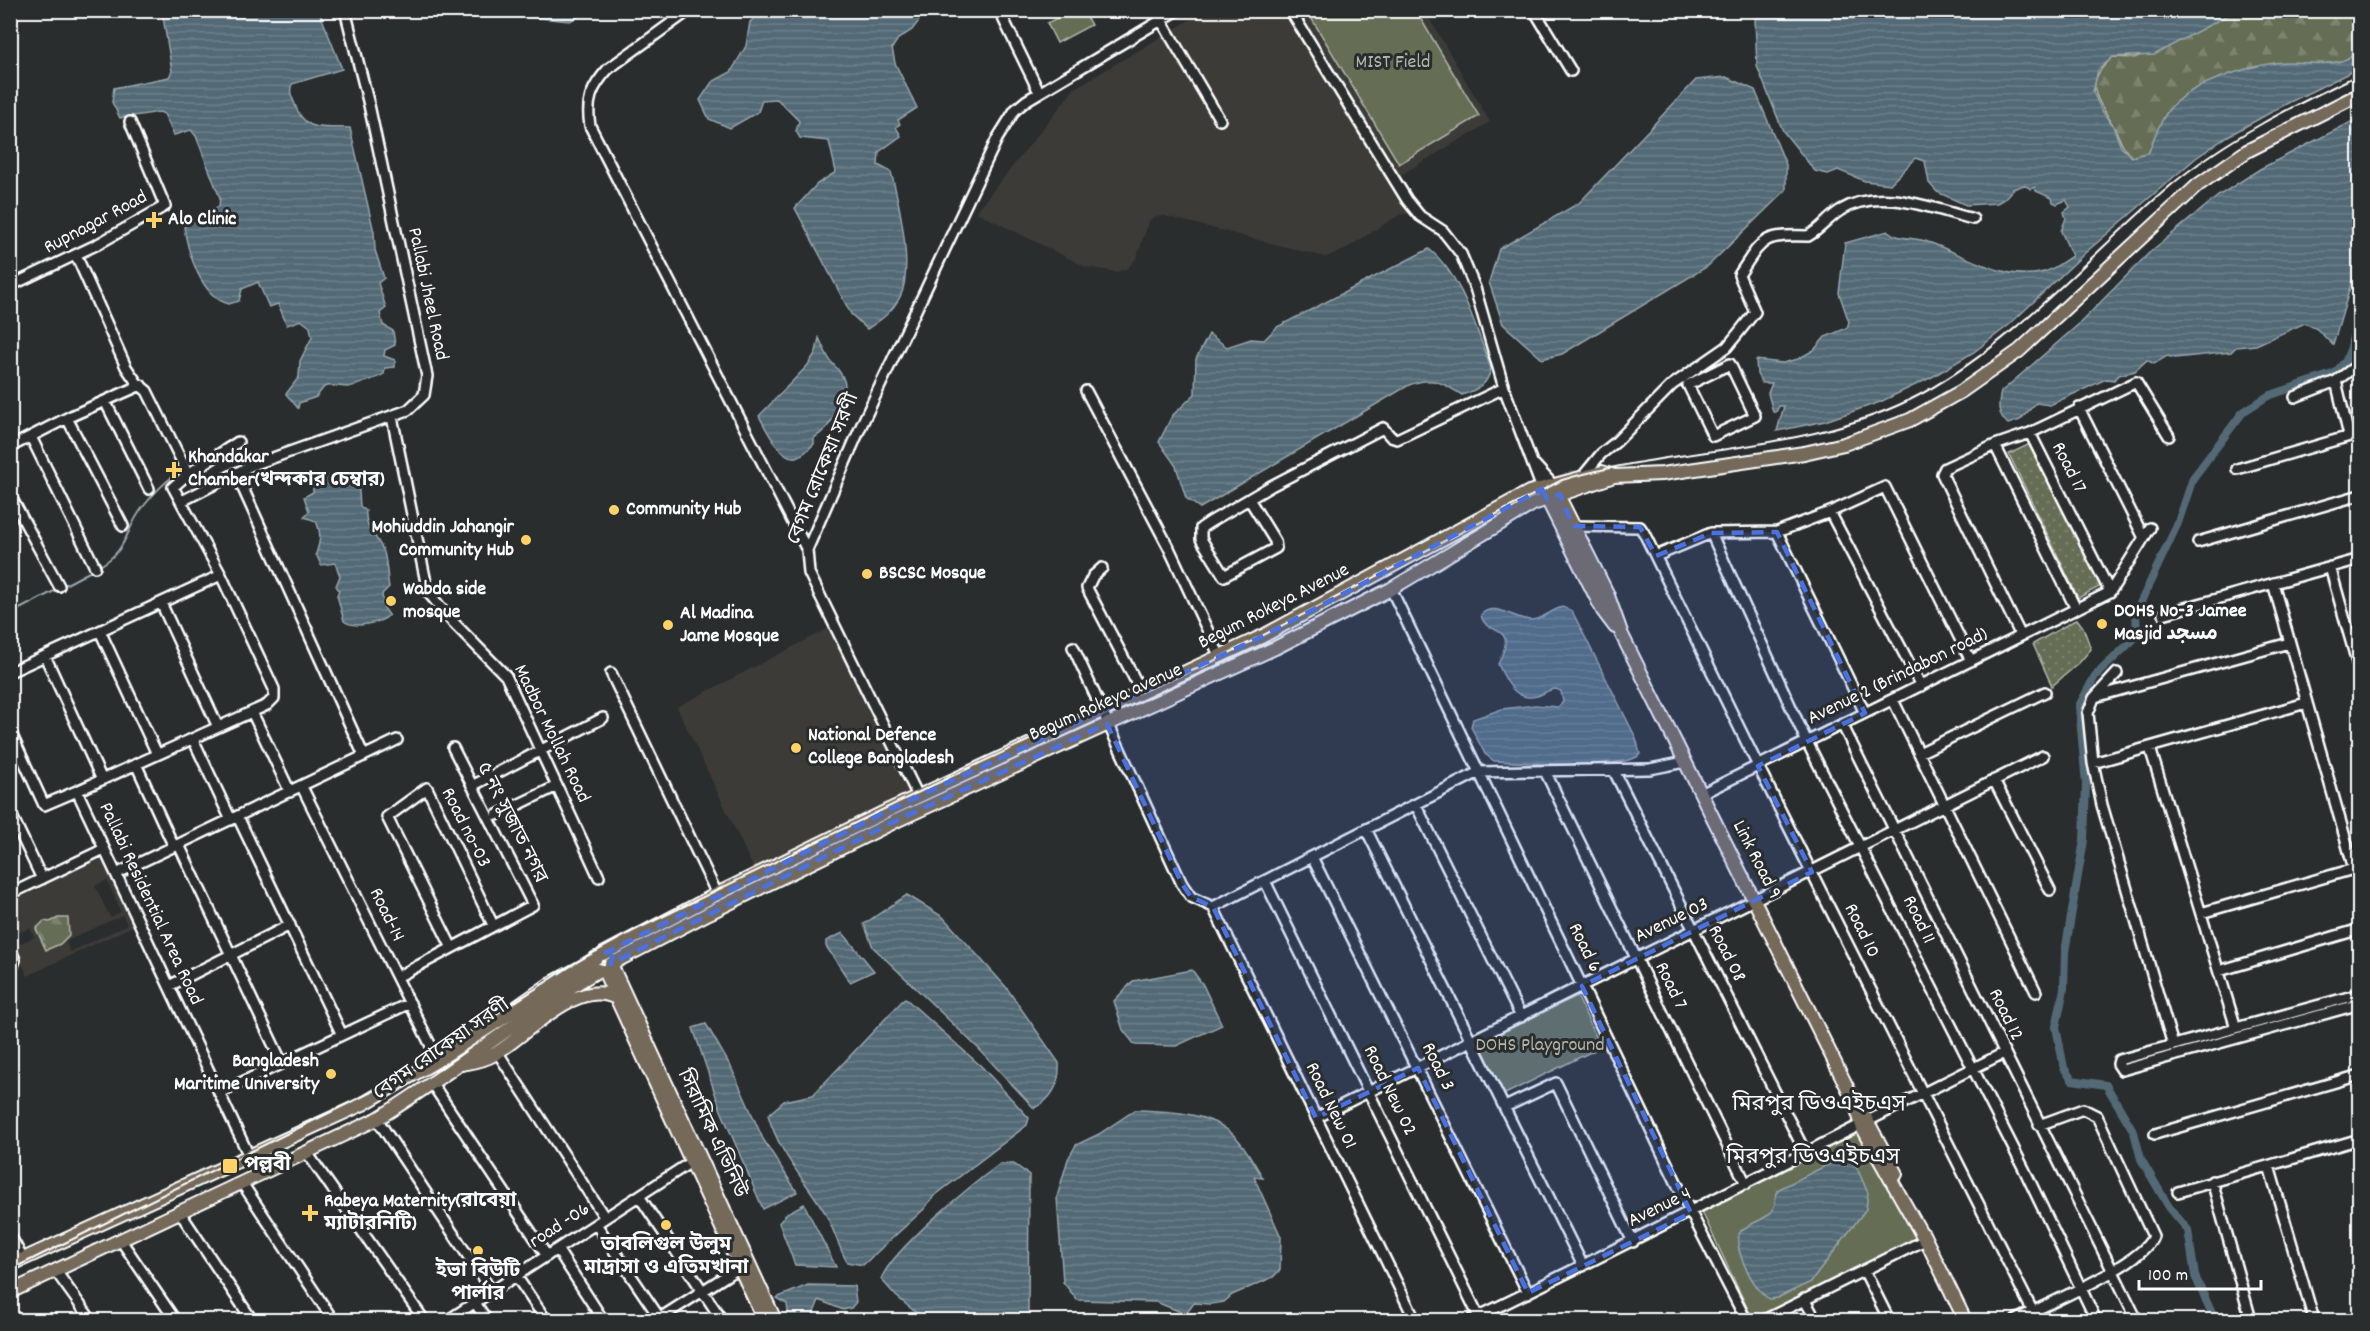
<svg xmlns="http://www.w3.org/2000/svg" width="2370" height="1331" viewBox="0 0 2370 1331" font-family="Dekko,'Playpen Sans Arabic','Noto Sans Bengali',sans-serif">
<style>
.built{fill:#3e3a39;fill-rule:evenodd}
.grass{fill:url(#grass-dots);stroke:#b2b6aa;stroke-width:1.5}
.forest{fill:url(#forest-firs);stroke:#b2b6aa;stroke-width:1.5}
.park{fill:#656e54;stroke:#b2b6aa;stroke-width:1.5}
.water{fill:url(#water-rules);stroke:#97a6ad;stroke-width:1.5}
.lines{fill:none;stroke-linecap:round;stroke-linejoin:round}
.stream{stroke:#97a6ad;stroke-width:2}
.canal{stroke:#526a76;stroke-width:8}
.minor-casing{stroke:#fff;stroke-width:14}
.major-casing{stroke:#fff;stroke-width:16}
.minor{stroke:#2a2d2e;stroke-width:9}
.major{stroke:#746a5a;stroke-width:12}
.rail{stroke:#fff;stroke-width:2}
.marked{fill:#4a71e0;fill-opacity:0.2;stroke:#4a71e0;stroke-width:4.5;stroke-dasharray:12 8;stroke-linejoin:round}
.poi-dot{fill:#ffd166;stroke:#2a2d2e;stroke-width:2}
.labels{text-anchor:middle;dominant-baseline:central;stroke-width:6;stroke-linejoin:round;paint-order:stroke}
.park-label{font-size:20px;fill:#b2b6aa;stroke:#2a2d2e}
.poi-label{font-size:20px;font-weight:bold;fill:#fff;stroke:#2a2d2e;text-anchor:start}
.street-label{font-size:20px;fill:#fff;stroke:#2a2d2e}
.quarter-label{font-size:22px;fill:#fff;stroke:#2a2d2e}
</style>
<defs>
<pattern id="grass-dots" width="8" height="8" patternUnits="userSpaceOnUse" patternTransform="scale(1.5)"><rect width="8" height="8" fill="#656e54"/><path d="M2 2h.1M6 6h.1" fill="none" stroke="#7c846e" stroke-width="1.8" stroke-linecap="round"/></pattern>
<pattern id="forest-firs" width="22" height="20" patternUnits="userSpaceOnUse" patternTransform="scale(1.5)"><rect width="22" height="20" fill="#656e54"/><path d="M5 1l3.5 6h-7zM16 11l3.5 6h-7z" fill="#7c846e"/></pattern>
<pattern id="water-rules" width="6" height="5" patternUnits="userSpaceOnUse" patternTransform="scale(1.5)"><rect width="6" height="5" fill="#526a76"/><path d="M0 2.5h6" fill="none" stroke="#6c808b"/></pattern>
</defs>
<rect width="100%" height="100%" fill="#2a2d2e"/>
<filter id="ink" filterUnits="userSpaceOnUse"><feTurbulence type="fractalNoise" baseFrequency=".0167" numOctaves="2"/><feDisplacementMap in="SourceGraphic" scale="12" xChannelSelector="R" yChannelSelector="G"/><feConvolveMatrix kernelMatrix="1 2 1 2 8 2 1 2 1" color-interpolation-filters="sRGB"/></filter>
<g filter="url(#ink)">
<path class="built" d="M1284,10L1410,213L1399,215L1342,251L1325,257L1165,216L1154,217L1149,221L1137,257L1128,268L1116,272L1086,267L976,212L1075,88L1205,11Z
M1300,11H1425L1490,122L1397,177Z
M835,625L915,790L900,801L755,871L677,707Z
M99,855L133,926L27,976L11,938L15,946L34,937L30,928L18,933L11,917L10,909L19,905L15,896ZM107,880L121,912L110,917L95,886ZM123,915L127,925L70,952L66,941Z"/>
<path class="grass" d="M2030,444L2101,586L2078,598L2009,454Z
M2077,619L2083,627L2091,649L2079,663L2052,686L2033,644Z"/>
<path class="forest" d="M2235,11H2359V51L2342,62L2329,63L2154,138L2149,152L2132,157C2119,145 2121,139 2113,125C2096,96 2082,84 2113,57L2134,58L2189,35Z
M58,918H68L69,935L60,944L46,950L36,929L44,921L50,922Z"/>
<path class="park" d="M1073,10L1083,11L1091,25L1057,43L1047,23Z
M1307,11H1416L1479,116L1399,164Z
M1577,996L1601,1047L1503,1095L1478,1044Z
M1859,1128L1918,1238L1753,1320L1702,1212Z"/>
<path class="water" d="M763,10L924,11V14L912,30L898,39L892,48L895,63L917,108L898,120L900,124L896,127L901,136L879,152L878,165L891,172C899,202 914,269 900,297C892,312 881,320 867,329L851,314L795,208L817,184L836,172L829,141L800,138L796,131L799,121L777,99L762,100L758,112L730,128L709,119L700,100L712,82L731,72L746,46L750,22Z
M1763,10L2235,11L2154,55L2113,57L2098,70L2093,92L2101,109L2113,126L2121,147L2132,157L2149,152C2154,137 2161,119 2171,107C2191,83 2259,62 2289,62C2314,62 2340,69 2359,51V68L2286,104L2228,136L2196,158L2085,253L2009,325L1974,352L1932,377L1880,402L1825,421L1777,431L1784,406H1779L1776,412H1773L1768,393L1772,383H1762L1757,374L1756,360L1783,363L1798,359L1814,350L1825,337L1847,328L1849,322L1839,293L1845,243L1888,231C1898,240 1915,237 1928,242C1961,253 2007,283 2044,272C2053,270 2064,261 2072,256L2061,231L2066,218L2064,212L2070,207L2066,200L2057,204L2053,202L2052,198L2036,191L2035,187L2031,189L2024,185L2013,189L2004,199L1997,203L1966,205L1937,192L1929,183L1925,161L1916,158L1890,184L1865,181L1838,170L1828,174L1815,171L1783,131L1757,66L1755,19Z
M162,11H319L342,69L292,84C289,91 291,95 294,102C305,135 323,126 350,128L374,232L375,250L384,278L378,283L386,308L380,313L383,325L393,331L395,345L385,350L384,356L395,360V367L385,368L384,374C380,377 352,387 348,387C339,387 332,384 324,387L316,397L299,403L298,408L286,394L299,377L300,361L312,337L310,327L301,320L287,325L278,304L269,307L258,282L242,289L239,301L229,304C201,297 188,253 184,227L219,206L220,198L196,136L191,130L174,135L164,114L160,112L120,118L112,102L114,88L169,77L172,71Z
M496,11L589,10V11L570,21L519,16Z
M1726,77L1755,90L1786,165V190L1708,266L1562,354L1542,359L1503,324L1489,282L1499,249L1579,203L1696,80Z
M2359,118V257L2333,345L2317,329L2305,323L2256,345L2236,347L2231,352L2175,358L2167,356L2154,364L2147,360L2135,371L2119,375L2114,380L2106,379L2050,405L2036,403L2020,420L2008,424C1997,414 1998,406 2001,392L2079,324L2150,252L2218,196L2260,169Z
M1429,249C1464,278 1475,327 1491,368C1488,385 1477,390 1462,395C1441,382 1433,376 1409,385L1200,508L1186,498L1176,466L1159,442L1172,416L1195,394L1196,359L1209,334L1227,347L1251,339L1264,340L1277,327Z
M2359,295L2357,355H2352L2347,351Z
M819,338C823,346 827,358 833,364C850,381 848,394 836,414C829,425 825,431 814,438V444C810,448 804,454 799,456C782,464 765,427 759,416L808,365L816,352Z
M342,471L346,482L358,479L360,506L366,511C364,526 377,537 383,550C387,558 387,577 389,587L382,594L384,608L389,615C382,623 353,629 344,621L337,595L339,590L336,586L340,576L335,563L321,565L316,554C320,541 322,535 316,521L304,517L309,511L304,497L313,492V480L316,476L320,480Z
M1563,607L1572,611L1636,738L1640,754C1629,771 1519,762 1494,761L1485,754L1471,727L1473,719L1502,709L1535,705L1558,707L1563,702L1561,691L1556,689C1548,689 1544,694 1537,696C1515,702 1506,681 1498,664C1520,621 1486,638 1481,615C1493,600 1515,620 1531,620C1542,620 1552,609 1563,607Z
M907,895L943,917L1006,987L1059,1063C1060,1083 1053,1099 1034,1108L979,1049L873,947L864,924Z
M843,933L874,971L850,982L826,946V941Z
M1192,970L1203,985L1222,1025L1176,1046L1135,1045L1123,1030L1114,1001L1133,981Z
M905,998L982,1067L1029,1118L1027,1125L933,1197L924,1209L863,1265L847,1262C838,1246 833,1226 824,1211C803,1177 780,1155 768,1115L784,1101L813,1095Z
M706,1024L731,1067L763,1139L797,1192L763,1209L720,1108L693,1028Z
M1135,1110C1170,1111 1217,1112 1240,1142C1249,1153 1256,1166 1263,1178L1254,1177L1281,1237L1280,1270L1273,1277L1232,1295L1224,1302L1211,1304L1194,1303L1186,1314L1156,1302L1077,1300L1063,1282L1057,1197L1068,1159L1076,1145L1099,1134Z
M1839,1159H1847L1856,1166L1868,1193L1866,1209L1811,1282L1777,1298L1769,1299C1755,1291 1729,1244 1741,1231C1750,1222 1765,1221 1772,1211C1777,1204 1774,1196 1779,1189Z
M1000,1164H1014L1029,1175L1028,1320H925L896,1296L881,1279C893,1249 971,1185 1000,1164Z
M804,1204L836,1267L795,1265L779,1223L787,1213Z
M808,1285L854,1286L856,1302L851,1308L843,1310L819,1300L811,1320H789L787,1304L776,1298Z"/>
<g class="lines">
<path class="stream" d="M98,567C129,550 124,531 143,507C153,494 162,484 176,474
M63,586L93,570
M10,614L58,589"/>
<path class="canal" d="M2215,1320L2195,1276L2188,1230L2169,1207L2141,1159L2134,1132L2106,1085L2072,1080L2064,1068L2056,1027L2064,989L2065,952L2084,840L2086,784L2079,706L2095,676L2137,636L2136,612L2178,523L2193,478L2243,412L2268,396L2335,373L2346,360L2353,342"/>
<g class="minor-casing">
<path id="minor" d="M999,10L1039,92
M1155,10L1220,120
M1290,10L1407,200L1420,216L1443,231L1461,254L1475,288L1504,388L1542,489
M1534,10L1571,71
M684,14L608,69C591,88 586,101 590,126L807,550
M76,255L126,367L137,383L147,391L188,474L173,487L221,575L274,689V698L267,705L77,791L249,1156
M10,286L98,244L165,206L130,122
M1730,364L1755,416L1713,436L1688,385Z
M2336,381L2349,436
M1086,391L1169,548L1220,657
M2295,397L2336,381L2360,363
M105,401L149,489
M2079,408L2144,538
M392,417L428,592L450,619L506,676L599,877
M68,420L123,526
M2030,433L1995,445L2076,609
M31,437L95,567
M1995,445L1945,468L1942,474L2021,636
M10,447L71,416L141,385
M1535,465L1553,485
M2237,469L2360,433
M236,473L364,756
M188,474L238,442
M1583,476L1601,454L1616,442L1672,385L1727,347L1755,312L1739,275C1764,237 1762,235 1808,236C1821,229 1829,217 1841,210C1880,186 1933,209 1973,219
M10,495L59,586
M1249,499L1275,541L1276,548L1224,576L1201,539V528L1210,522L1271,486L1383,428L1391,437L1397,439L1504,388
M182,501L250,466L408,410L424,395L427,376L369,105L345,10
M1830,512L1921,686
M1573,526L1640,527L1644,533L1758,766L2037,1320
M1777,532L1865,713
M1711,533L1807,742L2024,1169L2096,1320
M2198,542L2360,495
M1656,556L1711,533L1777,532L1830,512L1885,487L1971,661
M2330,567L2360,673
M1102,568L1093,576L1087,588L1142,693
M2273,583L2354,869
M1391,589L1691,1213L1746,1320
M2110,592L2030,433L2136,382L2169,436
M2110,592L2150,528
M161,603L218,727
M2163,614L2360,559
M100,631L157,754
M1073,647L1182,884L1191,897L1213,907L1479,772L1650,769L1685,762
M45,656L102,780
M10,672L221,575
M611,673L717,894
M2117,673L2094,698L2088,713L2093,763L2102,805L2173,1045
M2095,697L2289,643
M1893,700L2036,992
M252,712L290,792
M1842,724L2137,1320
M10,731L44,805L77,791
M193,739L231,820
M2150,748L2236,1028
M1919,753L2045,692
M2093,763L2306,703
M136,764L174,847
M1545,771L1746,1184
M1614,771L1806,1154
M1994,780L2050,890
M472,786L603,718
M302,787L438,1060
M1701,794L2110,592
M918,796L809,573L807,550L862,424L997,139L1015,110L1027,100L1178,10
M1416,805L1521,1017
M10,812L42,879
M497,815L557,786
M238,817L342,1035
M1366,829L1583,1266
M179,845L282,1063
M1312,857L1528,1293
M116,874L397,740
M1265,881L1479,1317
M10,894L104,849
M1213,907L1415,1320
M2201,913L2357,868
M451,946L387,817L427,788L493,925
M10,948L15,960L10,974
M2219,971L2360,929
M397,977L533,905L453,748
M169,986L290,925
M2360,994L2119,1060L2118,1064L2122,1070L2360,1004
M498,1053L605,1218
M433,1085L547,1256
M219,1093L410,1003
M1505,1107L1556,1083L1633,1242
M1316,1118L2043,756
M377,1119L492,1292
M2155,1134L2360,1075
M308,1154L424,1320
M2269,1166L2314,1320
M2212,1181L2251,1320
M242,1183L333,1320
M2178,1192L2360,1139
M639,1196L722,1320
M179,1211L252,1320
M596,1224L661,1320
M10,1235L23,1259
M120,1239L175,1320
M557,1249L603,1320
M55,1270L91,1320
M1864,1270L1889,1320
M516,1276L546,1320
M1804,1299L1816,1320
M475,1303L487,1320
M448,1320L691,1162
M657,1320L740,1267
M1471,1320C1650,1234 1825,1141 2004,1053
M1764,1320L1925,1240
M2016,1320C2044,1305 2144,1264 2153,1236L2097,1116L2083,1109L2039,1125
M2353,1320L2360,1319"/>
</g>
<g class="major-casing">
<path id="major" d="M1555,489L1607,593L1622,635L1855,1103L1864,1132L1925,1240
M1543,491L1603,611L1615,627
M603,954L717,894L891,809L1263,636L1529,492L1602,472L1614,476L1662,474L1804,453L1844,444L1910,420L1962,391L2019,351L2198,185L2247,151L2360,94
M604,971L764,1320
M462,1064C472,1062 483,1061 493,1055C524,1038 577,976 616,998
M1863,1113L1896,1174
M1923,1234L1965,1320
M10,1265L363,1104L438,1060L596,958
M10,1292L377,1119C454,1072 522,1015 599,970
M775,1320L611,964L709,913L898,820L1275,648L1391,589L1533,504L1614,476"/>
</g>
<use href="#minor" class="minor"/>
<use href="#major" class="major"/>
<path class="rail" d="M10,1270L410,1073L545,979L633,931L952,776L1083,715L1204,666L1562,480C1681,445 1811,454 1923,393C2018,340 2088,256 2170,186C2227,138 2293,106 2360,74"/>
</g>
</g>
<path class="marked" d="M1542,489L1547,499L1560,494L1573,526L1640,527L1656,556L1711,533L1777,532L1865,713L1758,766L1812,872L1582,986L1691,1213L1528,1293L1418,1068L1316,1118L1213,907L1191,897L1182,884L1107,724L898,820L611,964L612,956L603,954L891,809L1263,636Z"/>
<g class="poi-dot">
<path d="M151 211h6v6h6v6h-6v6h-6v-6h-6v-6h6z"/>
<path d="M171 461h6v6h6v6h-6v6h-6v-6h-6v-6h6z"/>
<circle cx="614" cy="510" r="6"/>
<circle cx="526" cy="540" r="6"/>
<circle cx="867" cy="574" r="6"/>
<circle cx="391" cy="601" r="6"/>
<circle cx="2102" cy="624" r="6"/>
<circle cx="668" cy="625" r="6"/>
<circle cx="796" cy="748" r="6"/>
<circle cx="331" cy="1074" r="6"/>
<rect x="222" y="1158" width="16" height="16" rx="3"/>
<path d="M307 1204h6v6h6v6h-6v6h-6v-6h-6v-6h6z"/>
<circle cx="666" cy="1225" r="6"/>
<circle cx="478" cy="1251" r="6"/>
</g>
<g class="labels">
<g class="park-label">
<text x="1393" y="63">MIST Field</text>
<text x="1540" y="1046">DOHS Playground</text>
</g>
<g class="poi-label">
<text x="168" y="220">Alo Clinic</text>
<text x="188" y="458">Khandakar<tspan x="188" dy="23">Chamber(খন্দকার চেম্বার)</tspan></text>
<text x="626" y="510">Community Hub</text>
<text x="514" y="528" text-anchor="end">Mohiuddin Jahangir<tspan x="514" dy="23">Community Hub</tspan></text>
<text x="879" y="574">BSCSC Mosque</text>
<text x="403" y="590">Wabda side<tspan x="403" dy="23">mosque</tspan></text>
<text x="2114" y="612">DOHS No-3 Jamee<tspan x="2114" dy="23">Masjid مسجد</tspan></text>
<text x="680" y="614">Al Madina<tspan x="680" dy="23">Jame Mosque</tspan></text>
<text x="808" y="736">National Defence<tspan x="808" dy="23">College Bangladesh</tspan></text>
<text x="319" y="1062" text-anchor="end">Bangladesh<tspan x="319" dy="23">Maritime University</tspan></text>
<text x="244" y="1166">পল্লবী</text>
<text x="324" y="1202">Rabeya Maternity(রাবেয়া<tspan x="324" dy="23">ম্যাটারনিটি)</tspan></text>
<text x="666" y="1246" text-anchor="middle">তাবলিগুল উলুম<tspan x="666" dy="23">মাদ্রাসা ও এতিমখানা</tspan></text>
<text x="478" y="1272" text-anchor="middle">ইভা বিউটি<tspan x="478" dy="23">পার্লার</tspan></text>
</g>
<g class="street-label">
<text transform="translate(96 223) rotate(-28)">Rupnagar Road</text>
<text transform="translate(427 294) rotate(78)">Pallabi Jheel Road</text>
<text transform="translate(2068 468) rotate(63)">Road 17</text>
<text transform="translate(824 469) rotate(-68)">বেগম রোকেয়া সরণী</text>
<text transform="translate(1274 607) rotate(-27)">Begum Rokeya Avenue</text>
<text transform="translate(1898 677) rotate(-26)">Avenue 2 (Brindabon road)</text>
<text transform="translate(1106 703) rotate(-24)">Begum Rokeya avenue</text>
<text transform="translate(551 734) rotate(64)">Madbor Mollah Road</text>
<text transform="translate(511 823) rotate(63)">৫ নং সুজাত নগর</text>
<text transform="translate(465 828) rotate(63)">Road no-03</text>
<text transform="translate(1756 860) rotate(63)">Link Road 9</text>
<text transform="translate(150 904) rotate(65)">Pallabi Residential Area Road</text>
<text transform="translate(386 915) rotate(64)">Road-14</text>
<text transform="translate(1918 920) rotate(64)">Road 11</text>
<text transform="translate(1672 921) rotate(-26)">Avenue 03</text>
<text transform="translate(1861 931) rotate(64)">Road 10</text>
<text transform="translate(1584 948) rotate(64)">Road 6</text>
<text transform="translate(1726 954) rotate(63)">Road 08</text>
<text transform="translate(1670 986) rotate(64)">Road 7</text>
<text transform="translate(2005 1015) rotate(64)">Road 12</text>
<text transform="translate(442 1050) rotate(-35)">বেগম রোকেয়া সরণী</text>
<text transform="translate(1437 1067) rotate(64)">Road 3</text>
<text transform="translate(1389 1091) rotate(64)">Road New 02</text>
<text transform="translate(1330 1106) rotate(64)">Road New 01</text>
<text transform="translate(711 1134) rotate(65)">সিরামিক এভিনিউ</text>
<text transform="translate(1660 1208) rotate(-26)">Avenue 4</text>
<text transform="translate(560 1226) rotate(-33)">road -06</text>
</g>
<g class="quarter-label">
<text x="1819" y="1105">মিরপুর ডিওএইচএস</text>
<text x="1813" y="1158">মিরপুর ডিওএইচএস</text>
</g>
</g>
<rect width="2370" height="1331" fill="none" stroke="#2a2d2e" stroke-width="36"/>
<rect x="18" y="18" width="2334" height="1295" fill="none" stroke="#fff" stroke-width="2" filter="url(#ink)"/>
<path d="M2139 1280v9h122v-9" fill="none" stroke="#ffffff" stroke-width="3"/>
<text x="2148" y="1280" font-size="18" fill="#ffffff" stroke="#2a2d2e" stroke-width="4.5" paint-order="stroke">100 m</text>
</svg>
